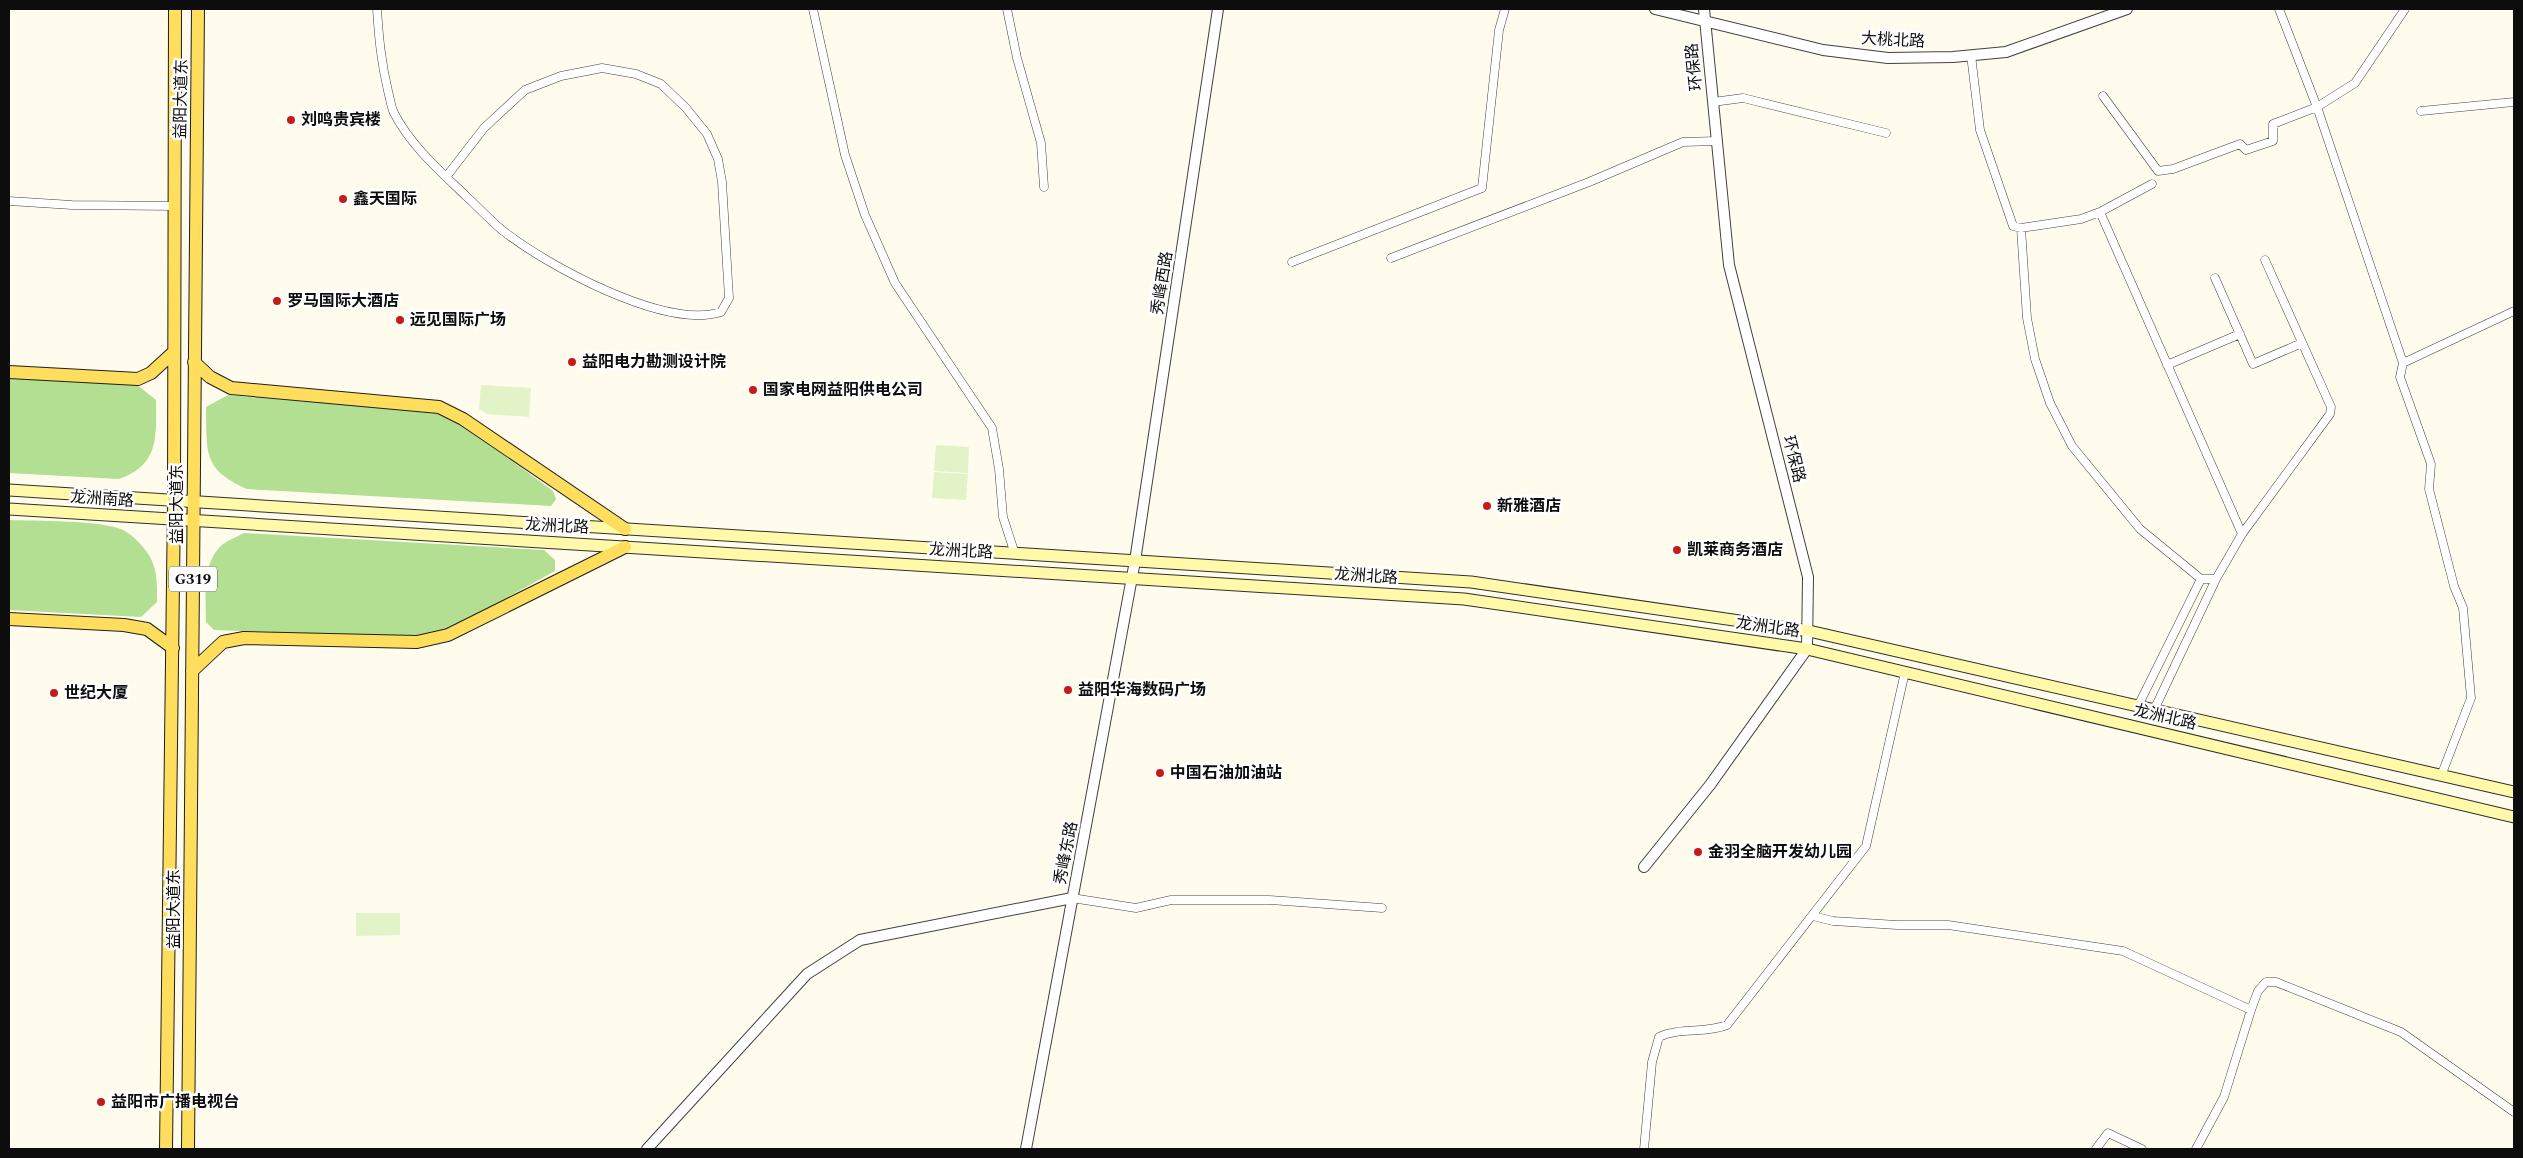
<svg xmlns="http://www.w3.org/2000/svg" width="2523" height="1158" viewBox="0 0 2523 1158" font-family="Spectral,'Noto Sans SC',serif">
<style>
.forest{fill:#b2df92}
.pitch{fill:#e2f3c7}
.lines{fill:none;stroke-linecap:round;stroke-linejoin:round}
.minor-casing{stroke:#404040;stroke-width:9}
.tertiary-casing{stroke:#404040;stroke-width:12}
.secondary-casing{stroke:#2f2f2f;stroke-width:13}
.primary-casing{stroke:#1e1e1e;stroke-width:14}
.minor{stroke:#fff;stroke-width:8}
.tertiary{stroke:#fff;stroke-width:10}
.secondary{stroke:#fff9a9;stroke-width:11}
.primary{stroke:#ffde5e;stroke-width:12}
.poi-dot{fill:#c91a1b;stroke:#fff;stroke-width:2}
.labels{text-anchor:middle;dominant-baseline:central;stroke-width:5;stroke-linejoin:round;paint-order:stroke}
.shield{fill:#fff;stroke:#565656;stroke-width:1}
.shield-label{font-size:15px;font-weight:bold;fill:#0d0d0d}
.street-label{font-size:16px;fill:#0d0d0d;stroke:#fff}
.poi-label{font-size:16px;font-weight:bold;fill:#0d0d0d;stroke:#fff;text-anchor:start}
</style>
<rect width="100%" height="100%" fill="#fffcee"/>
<path class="forest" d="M9,378L136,384L156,400C156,436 160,465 119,479L9,473Z
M228,395L440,413L465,426L553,491L556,499L551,506L247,489C202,469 207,452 206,407Z
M9,520C35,521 102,520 123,530C133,535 145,548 150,557C158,571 157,588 157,602L141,617L9,610Z
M244,533L544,550L555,560V571L445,632L420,637L214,630L206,622C206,596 201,563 223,544C229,540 238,536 244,533Z"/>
<path class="pitch" d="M481,385L531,388L529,417L487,414L479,409Z
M936,445L969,447L968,473L934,471Z
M934,472L968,474L966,500L932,498Z
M356,913H400V935L356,936Z"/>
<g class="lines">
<g class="minor-casing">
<path id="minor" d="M377,9C379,39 381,61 388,91C390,98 391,107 394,113C411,146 440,171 466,196C478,207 490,220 502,230C546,265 665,330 721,312L729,298L722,182L718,159L707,134L686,108L661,84L636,74L602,68L561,76L525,90L484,128L446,177
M813,9L845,155L865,215L895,283L992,428L999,469L1003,517L1015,554
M1007,9L1017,58L1041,143L1044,187
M2279,9L2317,107L2403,363
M1971,55L1980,130L2013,226L2021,228L2081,219L2100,212L2152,184
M2103,96L2158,171L2173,169L2240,144L2246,150L2273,141V124L2317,107L2355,83L2405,9
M1713,102L1743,98L1886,133
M2421,111L2514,102
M9,201L72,205L174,206
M2100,212L2242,534
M2021,228L2027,318L2035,359L2050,403L2072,446L2140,529L2201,579H2216
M1391,258L1589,182L1683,142L1716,141
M1292,262L1482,188L1499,30L1505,9
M2215,278L2253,364L2302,343
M2167,365L2240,334
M2138,706L2201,579
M2154,710L2216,579L2242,534L2330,414L2331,407L2265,260
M2441,776L2471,698L2463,608L2454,586L2429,489L2431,464L2400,377L2403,363L2514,311
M1072,898L1136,908L1171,900H1269L1382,908
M1813,916L1833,921L1897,925H1948L2123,951L2251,1010L2258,991L2266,982H2276L2401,1032L2514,1112
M1644,1149L1652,1062L1659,1037C1679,1027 1705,1034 1727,1025L1866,846L1905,672
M2096,1149L2108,1133L2142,1149
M2196,1149L2224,1097L2251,1010"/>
</g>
<g class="tertiary-casing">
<path id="tertiary" d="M1655,9L1823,50L1888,58L1953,57L2006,52L2127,9
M1644,867L1710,785L1807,649L1808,577L1729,265L1704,9
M647,1149L807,974L860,940L1072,898
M1026,1149L1135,561L1218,9"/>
</g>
<g class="secondary-casing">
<path id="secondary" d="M9,490L1471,582L1809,631L2514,792
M9,509L1464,599L1807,649L2514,817"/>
</g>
<g class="primary-casing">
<path id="primary" d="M194,362L210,377L231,388L439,407L463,419L625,529
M9,372L138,379L151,373L174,352
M9,619L124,625L147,629L173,648
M192,671L223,642L244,638L417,642L448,635L625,547
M166,1149L174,501L175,9
M188,1149L198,9"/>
</g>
<use href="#minor" class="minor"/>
<use href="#tertiary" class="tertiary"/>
<use href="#secondary" class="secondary"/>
<use href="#primary" class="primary"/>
</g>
<g class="poi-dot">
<circle cx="291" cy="120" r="5"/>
<circle cx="343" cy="199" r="5"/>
<circle cx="277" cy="301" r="5"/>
<circle cx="400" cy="320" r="5"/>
<circle cx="572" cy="362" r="5"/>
<circle cx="753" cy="390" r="5"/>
<circle cx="1487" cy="506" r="5"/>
<circle cx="1677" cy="550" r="5"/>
<circle cx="1068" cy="690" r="5"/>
<circle cx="54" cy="693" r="5"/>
<circle cx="1160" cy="773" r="5"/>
<circle cx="1698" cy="852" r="5"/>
<circle cx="101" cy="1102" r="5"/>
</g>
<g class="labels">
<rect class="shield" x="169" y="566.5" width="48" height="25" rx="4"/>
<g class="shield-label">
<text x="193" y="579">G319</text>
</g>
<g class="street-label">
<text transform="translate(1893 40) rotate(3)">大桃北路</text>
<text transform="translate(1694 67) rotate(-96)">环保路</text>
<text transform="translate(181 99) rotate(-89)">益阳大道东</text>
<text transform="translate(1162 283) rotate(-81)">秀峰西路</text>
<text transform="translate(1794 459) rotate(76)">环保路</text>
<text transform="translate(102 499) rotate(4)">龙洲南路</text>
<text transform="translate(177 504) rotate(-90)">益阳大道东</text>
<text transform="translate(557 526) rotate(3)">龙洲北路</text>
<text transform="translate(961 551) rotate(3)">龙洲北路</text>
<text transform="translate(1366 576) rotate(4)">龙洲北路</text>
<text transform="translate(1768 627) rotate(8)">龙洲北路</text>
<text transform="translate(2165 717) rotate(13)">龙洲北路</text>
<text transform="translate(1066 853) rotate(-79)">秀峰东路</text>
<text transform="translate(174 909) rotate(-90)">益阳大道东</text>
</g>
<g class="poi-label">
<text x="301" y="120">刘鸣贵宾楼</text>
<text x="353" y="199">鑫天国际</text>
<text x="287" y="301">罗马国际大酒店</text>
<text x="410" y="320">远见国际广场</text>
<text x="582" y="362">益阳电力勘测设计院</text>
<text x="763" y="390">国家电网益阳供电公司</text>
<text x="1497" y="506">新雅酒店</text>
<text x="1687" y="550">凯莱商务酒店</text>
<text x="1078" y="690">益阳华海数码广场</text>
<text x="64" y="693">世纪大厦</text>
<text x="1170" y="773">中国石油加油站</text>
<text x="1708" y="852">金羽全脑开发幼儿园</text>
<text x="111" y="1102">益阳市广播电视台</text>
</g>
</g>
<rect width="2523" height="1158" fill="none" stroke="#0d0d0d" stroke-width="20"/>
</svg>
